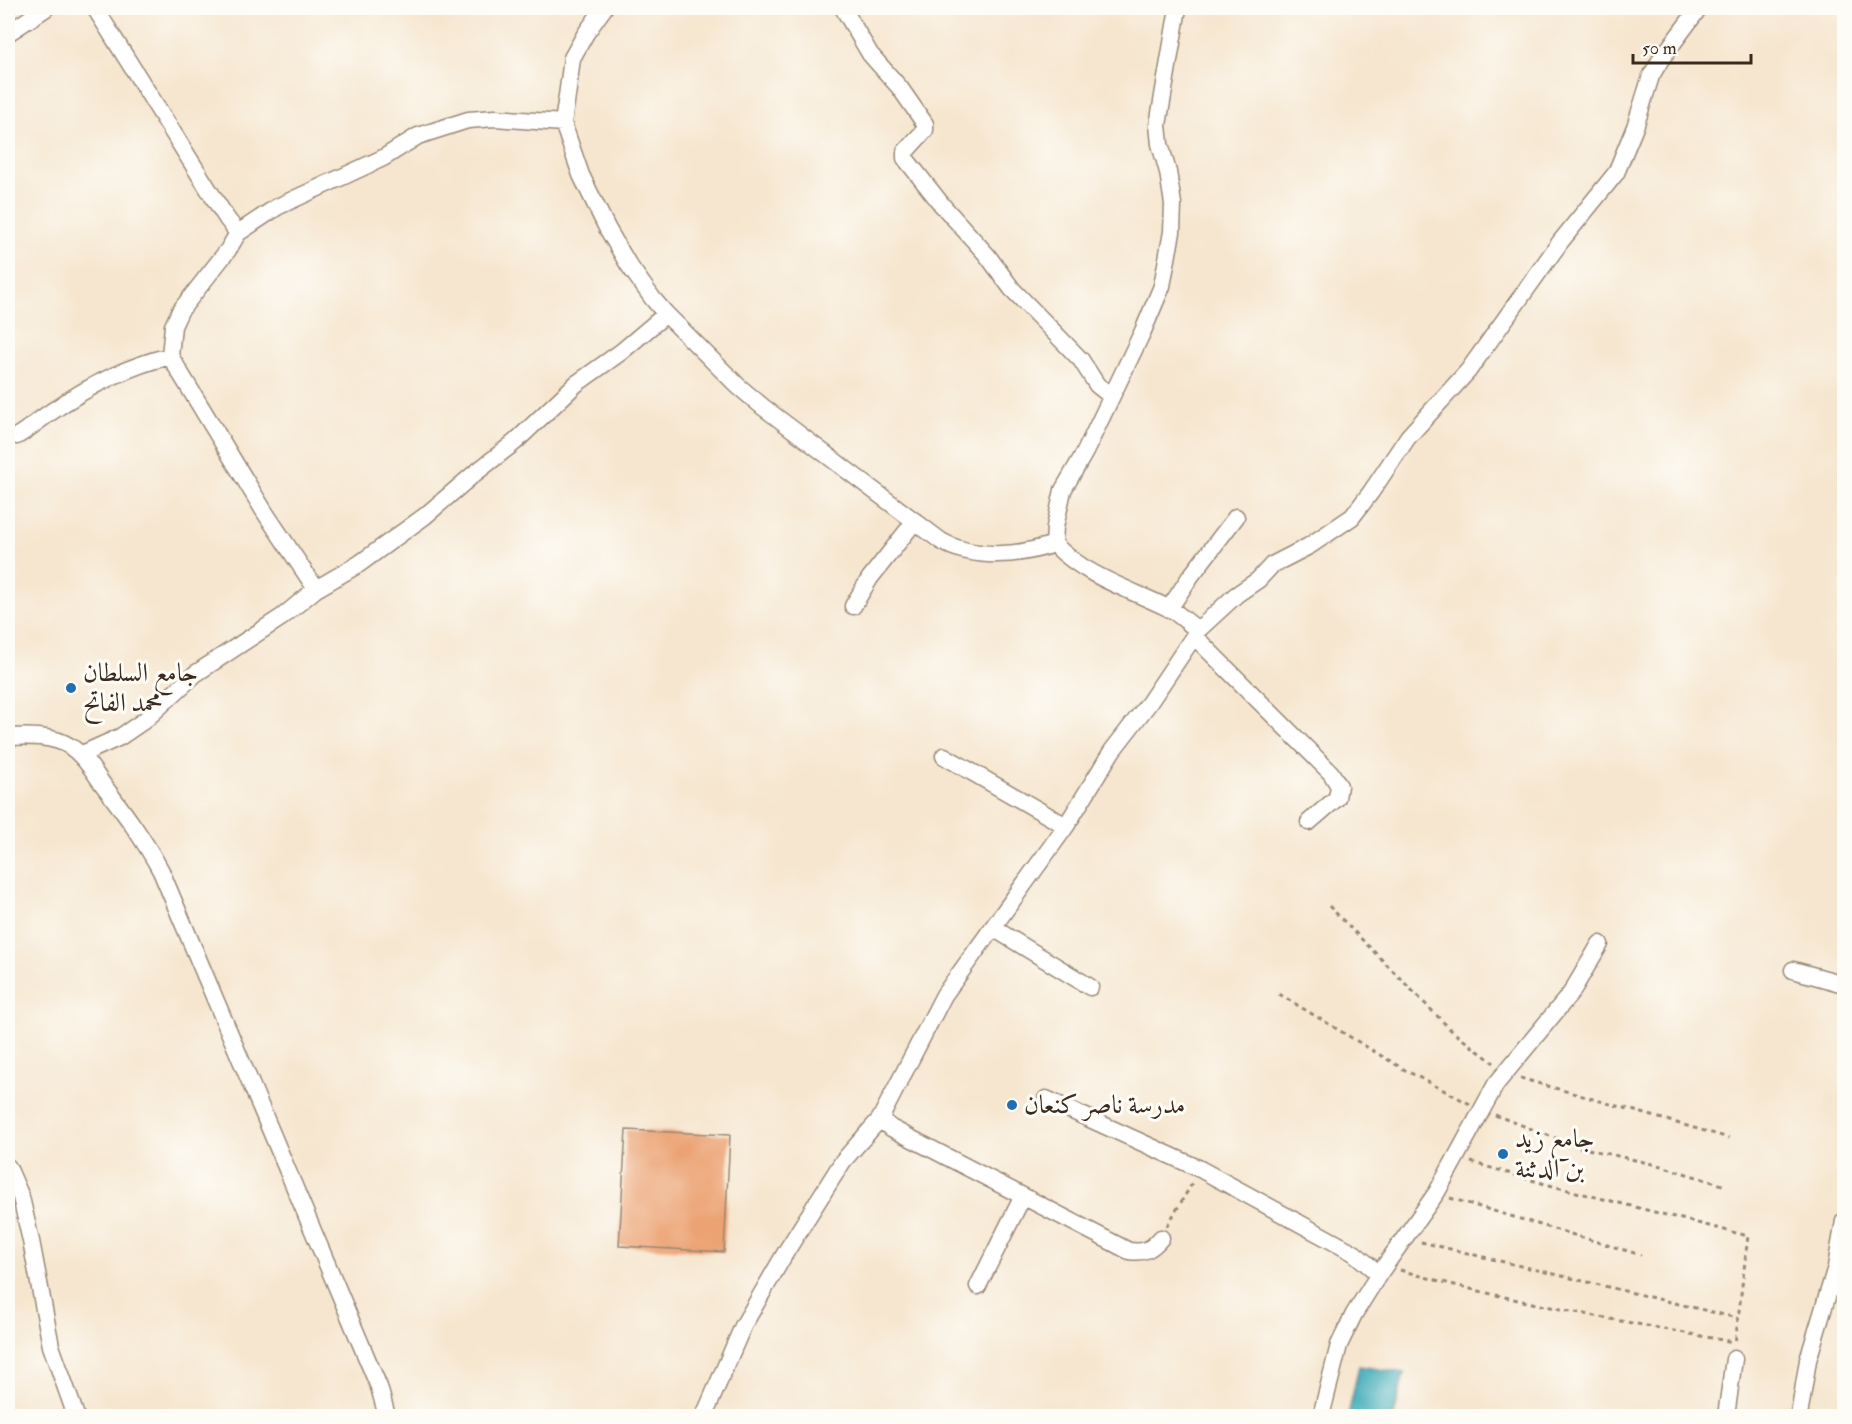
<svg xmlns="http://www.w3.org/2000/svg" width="1852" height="1424" viewBox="0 0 1852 1424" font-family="'IM FELL Double Pica',Amiri,serif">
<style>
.water{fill:#3cabb9;stroke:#3c6a6c;stroke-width:1.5}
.building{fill:#eca272}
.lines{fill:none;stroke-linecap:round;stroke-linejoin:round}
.minor-casing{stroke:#988876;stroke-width:19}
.path{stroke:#988876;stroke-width:3;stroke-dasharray:4.5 4.5;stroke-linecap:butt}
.minor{stroke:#fff;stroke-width:16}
.poi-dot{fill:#1f6fb2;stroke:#fdfcf7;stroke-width:2}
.labels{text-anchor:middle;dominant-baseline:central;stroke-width:6;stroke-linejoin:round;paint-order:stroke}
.poi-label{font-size:26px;fill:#3b2a1e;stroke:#fdfcf7;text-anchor:start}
</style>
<rect width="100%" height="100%" fill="#fdfcf7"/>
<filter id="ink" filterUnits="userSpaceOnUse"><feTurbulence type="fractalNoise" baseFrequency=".0167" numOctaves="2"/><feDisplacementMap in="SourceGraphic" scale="12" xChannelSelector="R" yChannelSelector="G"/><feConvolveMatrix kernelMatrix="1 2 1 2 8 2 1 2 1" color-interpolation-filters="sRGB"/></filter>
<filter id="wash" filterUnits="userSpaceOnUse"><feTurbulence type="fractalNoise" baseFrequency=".008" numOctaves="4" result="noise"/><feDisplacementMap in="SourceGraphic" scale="24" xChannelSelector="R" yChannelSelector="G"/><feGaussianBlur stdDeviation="1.35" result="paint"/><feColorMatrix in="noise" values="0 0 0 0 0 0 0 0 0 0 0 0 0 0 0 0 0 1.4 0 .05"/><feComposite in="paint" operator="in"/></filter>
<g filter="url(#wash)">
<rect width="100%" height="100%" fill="#f6e6cf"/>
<path class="water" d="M1359,1366L1404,1373L1394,1416H1348Z"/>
<g id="blocks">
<path class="building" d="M626,1130L730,1135L724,1252L619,1246Z"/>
</g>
</g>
<g filter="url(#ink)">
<use href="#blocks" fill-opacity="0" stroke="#988876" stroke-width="1.5"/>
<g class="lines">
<g class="minor-casing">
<path id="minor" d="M95,8L227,219L238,233
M604,8L586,33L572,58L568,89L563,123L581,175L607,228L628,264L653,299L666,314L738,386L763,407L941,541C974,560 1019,556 1054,544
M843,8L870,54L900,88L925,124V130L905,152V158L942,205L987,255L1012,289L1081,360L1097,385L1111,396
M1178,8L1158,125L1160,144L1168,172L1173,204L1172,232L1162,286L1143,331L1085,452L1063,490L1055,527L1054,544C1085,576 1129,589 1168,608C1178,613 1188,623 1198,630
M8,33L46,8
M17,436C30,428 39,420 51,412C87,387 128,366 170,356
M316,589L264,511L170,356L173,326L180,311L228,250L238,233L277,207L383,158L418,136L468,120L495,118L563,123
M853,606L870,578L915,521
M1169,609L1190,577L1236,517
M1194,636L1331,773L1339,786L1337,798L1309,822
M8,737C27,736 54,735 71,747C83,755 93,770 101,782C123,811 144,839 161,871L379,1387L387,1416
M80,755L120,737L145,720L195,674L282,617L316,589L359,564L425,516L474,474L515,442L576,384L621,352L666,314
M944,756L1066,826
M993,928L1090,987
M1793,970L1844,984
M1046,1099L1200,1169L1354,1253L1379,1274
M880,1119L891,1128L1129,1251C1144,1253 1151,1250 1161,1238
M8,1167L21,1197L31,1241L51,1346L76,1416
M978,1286L1023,1196
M704,1416L743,1326L787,1250L843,1161L880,1119L944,995L1066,826L1112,751L1149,703L1198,630L1236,595L1258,580L1272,565L1309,546L1352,517L1371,492L1408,437L1468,371L1561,241L1616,173L1635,127L1651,76L1661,59L1699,8
M1321,1416L1339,1345L1354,1314L1379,1274L1437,1192L1496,1084L1571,993L1600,944
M1726,1416L1734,1359
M1799,1416L1808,1360L1836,1267L1844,1221"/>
</g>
<path class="path" d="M1329,906L1453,1032L1494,1063
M1279,994L1405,1070L1470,1104
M1520,1078L1729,1138
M1495,1115L1579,1147L1661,1166L1726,1186
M1471,1162L1545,1184L1748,1236L1735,1344
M1450,1198L1641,1255
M1167,1226L1193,1182
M1421,1242L1737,1318
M1400,1270C1509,1302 1622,1321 1733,1342"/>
<use href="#minor" class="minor"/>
</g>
</g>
<g class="poi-dot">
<circle cx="71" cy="688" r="6"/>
<circle cx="1012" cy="1105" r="6"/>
<circle cx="1503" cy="1154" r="6"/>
</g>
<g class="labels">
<g class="poi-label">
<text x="83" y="673">جامع السلطان<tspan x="83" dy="30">محمد الفاتح</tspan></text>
<text x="1024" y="1105">مدرسة ناصر كنعان</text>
<text x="1515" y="1139">جامع زيد<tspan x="1515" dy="30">بن الدثنة</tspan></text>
</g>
</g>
<rect width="1852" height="1424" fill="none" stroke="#fdfcf7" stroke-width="30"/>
<path d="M1633 54v9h118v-9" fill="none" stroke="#3b2a1e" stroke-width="3"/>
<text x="1642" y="54" font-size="18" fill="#3b2a1e" stroke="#fdfcf7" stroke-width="4.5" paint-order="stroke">50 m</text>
</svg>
